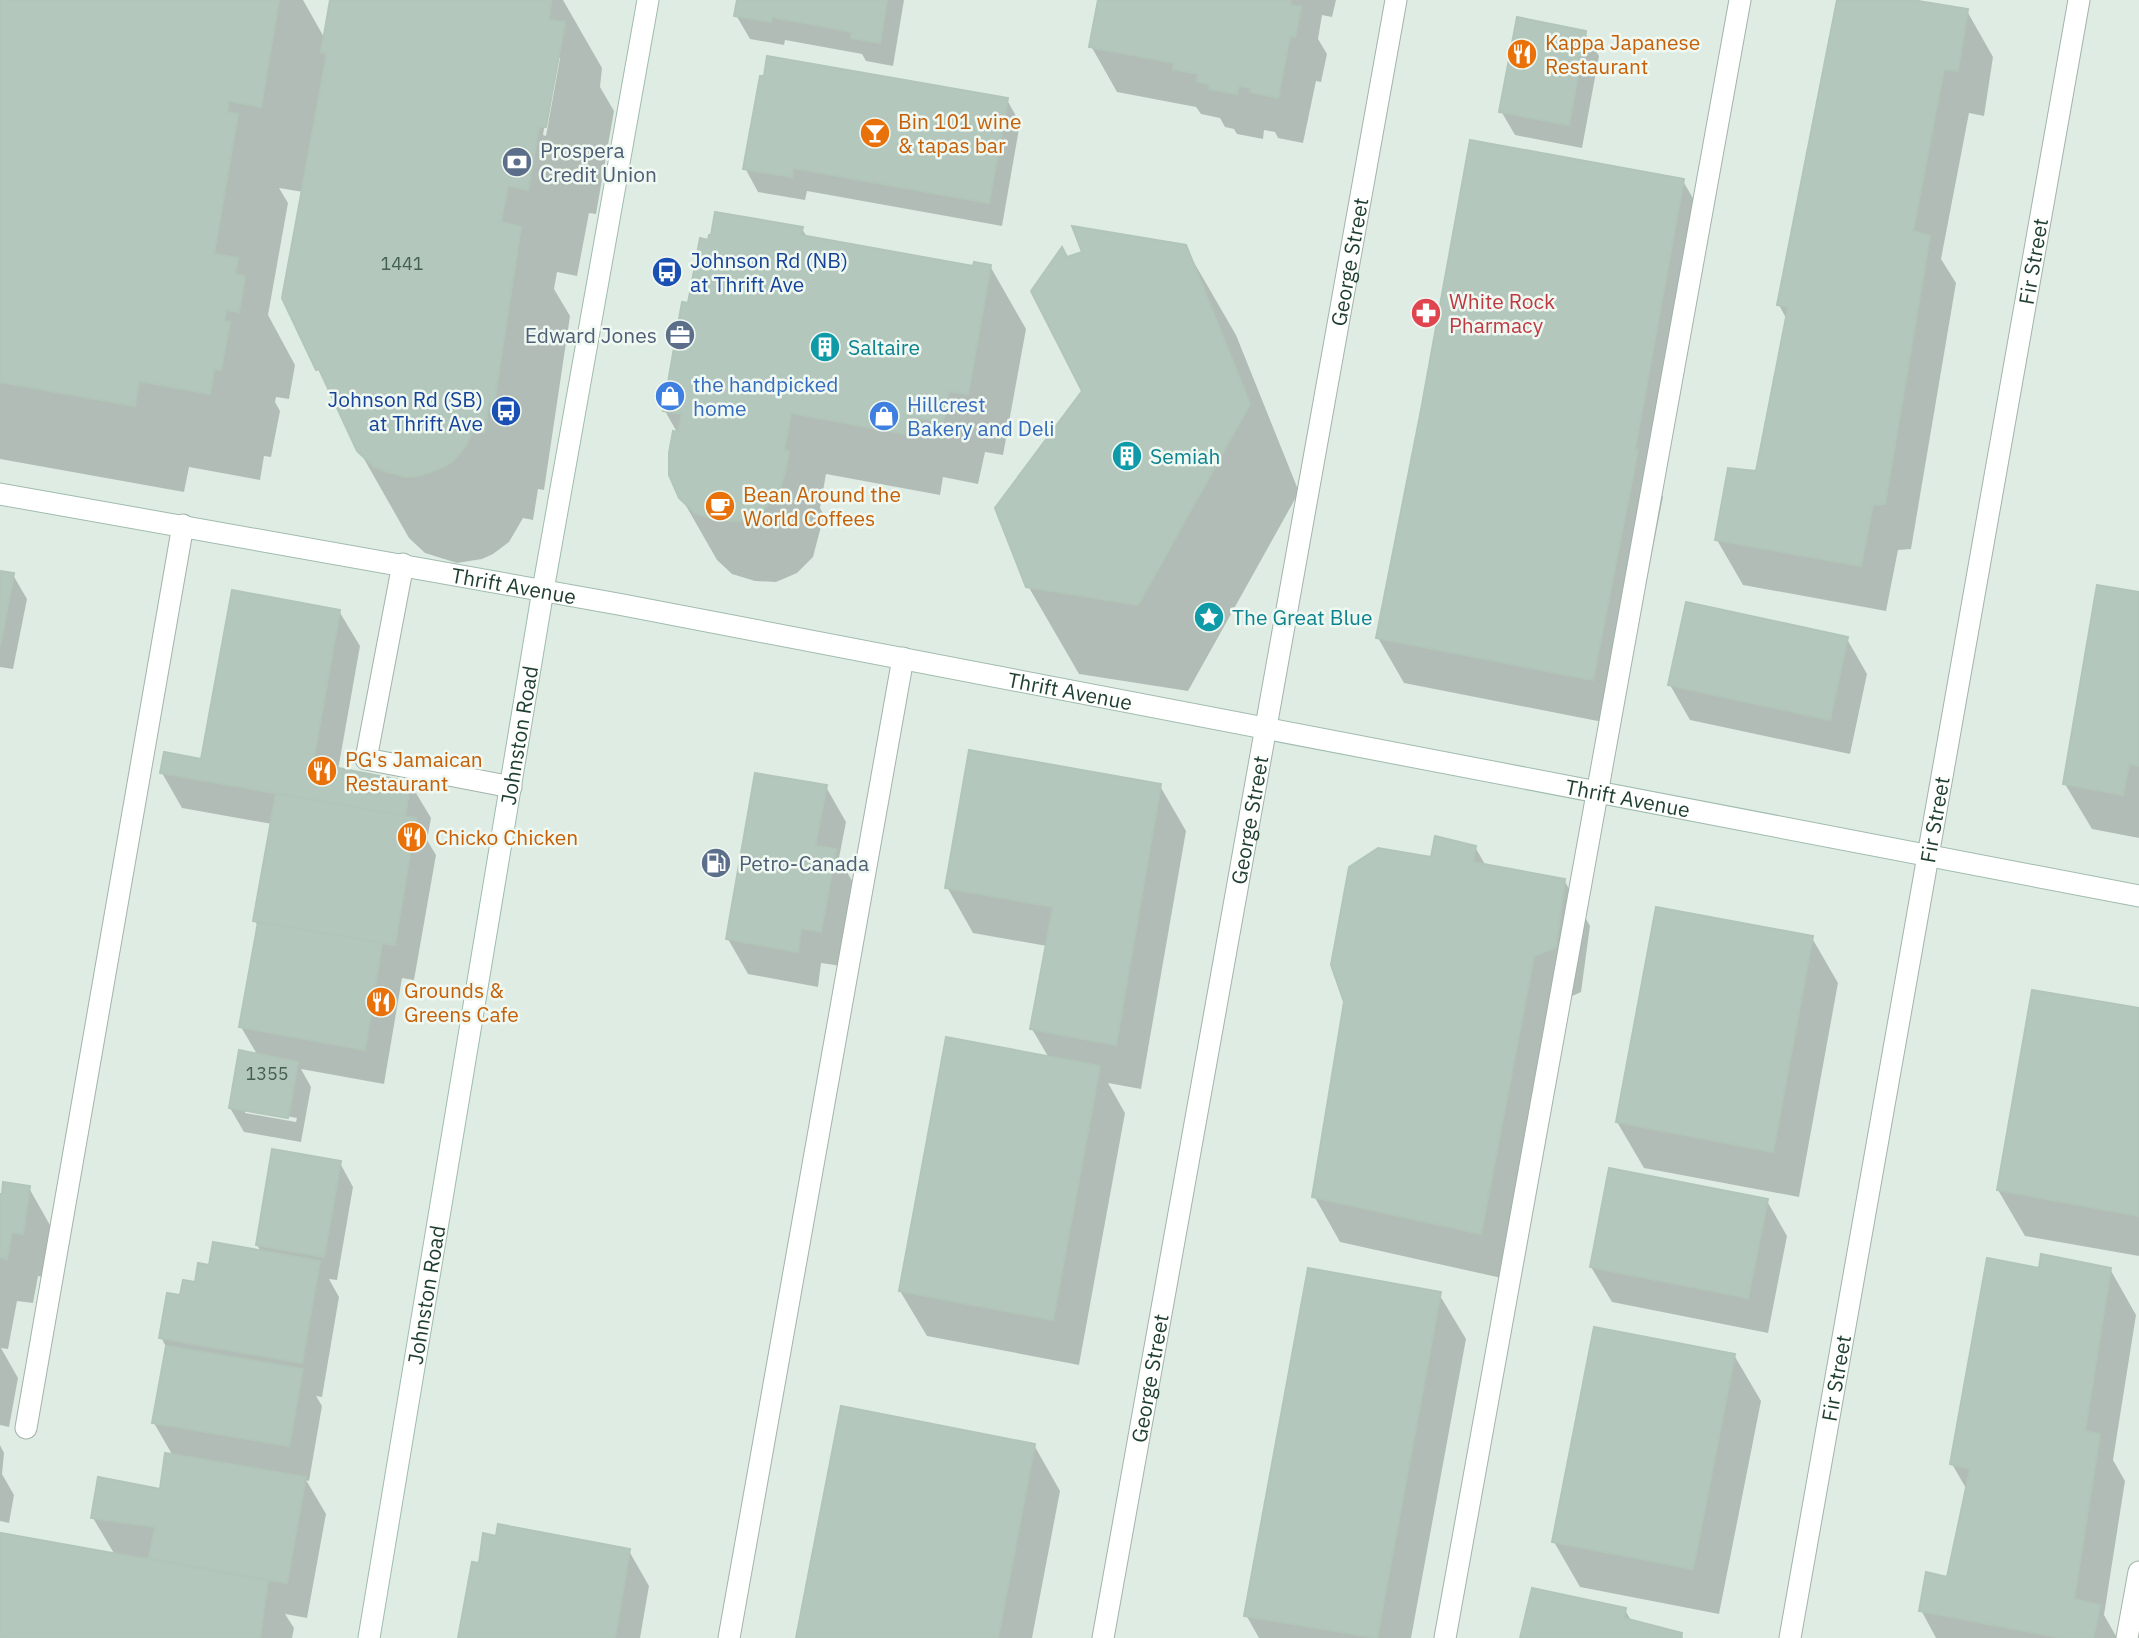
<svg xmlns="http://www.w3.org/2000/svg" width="2139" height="1638" viewBox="0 0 2139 1638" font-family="'IBM Plex Sans',sans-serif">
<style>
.shadow{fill:#0003;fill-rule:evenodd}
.building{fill:#b4c7bc;stroke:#b1c6b9;stroke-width:2}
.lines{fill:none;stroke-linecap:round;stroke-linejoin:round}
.lane-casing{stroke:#a1b4aa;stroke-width:23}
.street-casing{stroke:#a1b4aa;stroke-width:23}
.secondary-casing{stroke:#9fbcac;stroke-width:23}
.lane{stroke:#fff;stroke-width:21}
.street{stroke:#fff;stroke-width:21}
.secondary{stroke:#fff;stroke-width:21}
.labels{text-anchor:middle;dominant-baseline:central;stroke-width:5;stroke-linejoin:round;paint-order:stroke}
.number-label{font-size:18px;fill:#446052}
.food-label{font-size:21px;fill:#c56008;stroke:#f0f8f2;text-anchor:start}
.service-label{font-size:21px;fill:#4e5e75;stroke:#f0f8f2;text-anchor:start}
.transit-label{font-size:21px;fill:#164399;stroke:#f0f8f2;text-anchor:start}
.street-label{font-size:21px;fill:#1e3e2f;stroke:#f0f8f2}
.health-label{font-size:21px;fill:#be3a42;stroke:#f0f8f2;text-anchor:start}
.culture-label{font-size:21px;fill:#0d838f;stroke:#f0f8f2;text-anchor:start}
.shop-label{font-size:21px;fill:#366cbe;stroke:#f0f8f2;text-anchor:start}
</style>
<rect width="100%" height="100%" fill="#dfece4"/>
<path class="shadow" d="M0,0H303L325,39L332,0H563L602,68L600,87L614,111L596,214L589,213L577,276L557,272L554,289L570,316L544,490L538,489L533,520L523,518L509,542L493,554L482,559L457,563L425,553L409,538L359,450L336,401L318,369L303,192L279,188L288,203L268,315L295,365L289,399L276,397L275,402L280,411L271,457L264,456L260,480L189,467L184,492L0,459ZM556,58H560L546,136L543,135Z
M739,0H904L893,66L866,61L862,54L785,40L784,45L750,39L736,15Z
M1100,0H1336L1332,17L1322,15L1318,39L1327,54L1321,82L1316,81L1303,143L1278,138L1275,132L1264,130L1263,139L1237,134L1234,129L1225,127L1220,118L1201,114L1196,107L1117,92L1091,46Z
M1839,0H1902L1967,11L1993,57L1984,116L1969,113L1941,259L1956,283L1911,549L1898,550L1886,611L1743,585L1717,540L1758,473L1787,320L1779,305Z
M1585,33L1599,56L1582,148L1515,135L1501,111Z
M1007,100L1020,123L1002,226L807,191L805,200L758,192L745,168Z
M1471,142L1683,181L1709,226L1661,493L1663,497L1618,725L1404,683L1378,638Z
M802,229L807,237L974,268L990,266L1026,329L1003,455L985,452L978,484L943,477L940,495L826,474L820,508L824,515L813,557L797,573L776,582L755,581L732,574L717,560L681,497L678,434L665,411L690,305L709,243Z
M1185,247L1236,335L1299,492L1188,691L1079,674L1028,586L1084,391L1067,259L1085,254Z
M0,573L13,575L27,599L13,669L0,667Z
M2139,594V838L2092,829L2065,784Z
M339,611L360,646L338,770L410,783L431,818L427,840L436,855L414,980L402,978L384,1084L301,1069L311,1087L301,1142L244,1132L230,1108L258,1056L241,1027L259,928L255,921L272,824L182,808L162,773L203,761ZM245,1109L297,1118L296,1122L245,1113Z
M1847,639L1867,674L1850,754L1690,720L1670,685Z
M1160,786L1186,831L1141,1089L1108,1083L1125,1113L1079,1365L927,1336L900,1291L1049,1058L1032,1029L1047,946L973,933L947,887Z
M826,787L846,822L839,858L855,886L841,966L821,963L818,987L748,974L728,939Z
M1475,847L1486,866L1564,880L1590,926L1581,992L1559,1002L1506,1279L1340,1242L1314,1196Z
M1812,938L1838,983L1799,1197L1644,1168L1617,1122Z
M2139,1010V1256L2025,1236L1998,1190Z
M340,1163L353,1187L337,1280L329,1279L339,1297L322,1397L316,1396L322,1406L309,1481L306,1480L326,1514L307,1618L285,1614L294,1628L292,1638H0V1553L3,1535L115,1555L93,1518L161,1492L173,1456L154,1423L167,1349L161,1337L181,1297L211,1267L261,1252L257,1245Z
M29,1188L55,1234L48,1278L38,1276L33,1303L17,1301L8,1349L1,1348L18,1378L9,1427L0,1425V1196Z
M1767,1201L1787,1236L1768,1333L1612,1302L1591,1267Z
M2110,1269L2136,1315L2113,1460L2125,1481L2104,1615L2117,1638H1936L1921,1610L1948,1579L1967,1490L1952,1464L2040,1271Z
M1439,1294L1466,1339L1411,1638H1259L1246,1615Z
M1734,1355L1761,1401L1719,1614L1580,1587L1554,1542Z
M0,1445L4,1453L2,1474L14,1495L9,1523L0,1521Z
M1034,1445L1060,1491L1032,1638H798Z
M629,1551L649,1586L640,1638H459L481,1565Z
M1625,1610L1632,1622L1681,1634L1683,1638H1522Z"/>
<path class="building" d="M0,0H279L261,107L229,101L227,112L238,114L214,254L238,258L235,274L245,276L239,312L226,310L224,321L230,322L221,370L214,369L210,394L139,381L135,406L0,382Z
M330,0H551L549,20L565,22L546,127H539L528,190L508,186L501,222L521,227L494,403L489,402L484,433L473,431L465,447L452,462L443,467L419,476L406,477L384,471L373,466L357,451L319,369L316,370L282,298L327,53L321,52Z
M737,0H887L880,43L851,38L852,32L772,17L771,22L734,16Z
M1098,0H1291L1290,5L1301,7L1295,37L1290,36L1278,98L1250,92L1251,88L1239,86L1237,94L1209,89L1210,84L1197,82L1198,74L1173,69L1174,63L1089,47Z
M1837,0H1912L1968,9L1958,71L1944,69L1913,231L1930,236L1885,504L1873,505L1861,566L1715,540L1728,468L1756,471L1788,307L1777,305Z
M1517,17L1586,31L1569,125L1499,112Z
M767,56L1008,98L989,203L793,168L792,177L743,169L760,76H764Z
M1470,140L1684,179L1635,449L1638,450L1593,680L1376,638L1421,410Z
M715,212L803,227L801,235L973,266L974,262L991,265L968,394L949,391L943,422L908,416L905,434L791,413L784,451H789L785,473L778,495L761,512L740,521L718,520L695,513L679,498L669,475V453L673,431L678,432L682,414L663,411L682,302L688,303L700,238L708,240L709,235H711Z
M1072,226L1186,245L1250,404L1138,605L1026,587L995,508L1082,391L1031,291L1062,247L1067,257L1082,252Z
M0,571L14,573L0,646Z
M2097,585L2139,592V766L2129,764L2123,795L2063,784Z
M232,590L340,610L313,763L411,782L405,816L160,773L164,752L201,759Z
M1686,602L1848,637L1830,720L1668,685Z
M969,750L1161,784L1116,1045L1030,1029L1053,907L945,888Z
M755,773L827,785L815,846L836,849L821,932L801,928L798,952L726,939Z
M276,793L416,818L395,945L253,921Z
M1435,836L1476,846L1473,862L1565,879L1556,947L1534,956L1481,1234L1312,1197L1344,1002L1331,965L1349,867L1378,848L1431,857Z
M1656,907L1813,936L1773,1152L1616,1122Z
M258,922L382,943L365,1050L239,1027Z
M2032,990L2139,1008V1216L1997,1190Z
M946,1037L1100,1066L1053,1320L899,1291Z
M239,1050L298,1062L288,1118L229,1108Z
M272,1149L341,1161L324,1257L256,1245Z
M1609,1168L1768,1199L1748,1298L1590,1267Z
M3,1182L30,1186L23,1234L12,1232L7,1259L0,1257V1194H2Z
M213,1242L320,1261L302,1363L159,1338L167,1293L180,1295L183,1280L195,1282L198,1263L209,1265Z
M2041,1254L2111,1268L2085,1431L2100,1434L2074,1599L2100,1605L2093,1638H2062L1919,1611L1926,1572L1947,1577L1970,1469L1950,1464L1987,1258L2039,1268Z
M1308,1268L1441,1292L1377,1638L1244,1616Z
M1594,1327L1735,1354L1693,1569L1552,1542Z
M166,1346L303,1369L289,1446L152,1423Z
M841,1406L1035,1444L998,1638H796Z
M165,1453L306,1477L287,1583L149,1558L155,1527L91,1518L98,1477L160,1489Z
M498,1524L630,1549L615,1638H458L472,1562L479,1563L483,1533L496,1536Z
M1,1533L268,1581L260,1638H0Z
M1532,1588L1626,1608L1624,1618L1682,1633L1681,1638H1520Z"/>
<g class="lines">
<g class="lane-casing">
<path id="lane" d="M403,564L366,759L511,787
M26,1428L183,525
M729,1638L903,658
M1445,1638L1740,0
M2127,1638L2139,1572"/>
</g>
<g class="street-casing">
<g id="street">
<path id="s1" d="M1103,1638L1396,0"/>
<path id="s2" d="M1790,1638L2079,0"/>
</g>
</g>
<g class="secondary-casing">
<g id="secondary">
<path id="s3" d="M0,494L618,604L2139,896"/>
<path id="s4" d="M369,1638L543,590L648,0"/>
</g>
</g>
<use href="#lane" class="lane"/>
<use href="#street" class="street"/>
<use href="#secondary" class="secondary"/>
</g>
<defs>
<g id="restaurant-disc" transform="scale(1.575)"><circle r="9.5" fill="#e8710a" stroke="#f0f8f2"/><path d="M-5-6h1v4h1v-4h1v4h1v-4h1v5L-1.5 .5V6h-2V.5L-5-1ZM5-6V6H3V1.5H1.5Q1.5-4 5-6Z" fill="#fff"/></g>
<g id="bar-disc" transform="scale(1.575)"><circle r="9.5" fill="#e8710a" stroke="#f0f8f2"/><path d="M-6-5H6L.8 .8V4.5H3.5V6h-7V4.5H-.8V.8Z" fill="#fff"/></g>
<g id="bank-disc" transform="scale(1.575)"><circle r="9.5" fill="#5c6f8a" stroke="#f0f8f2"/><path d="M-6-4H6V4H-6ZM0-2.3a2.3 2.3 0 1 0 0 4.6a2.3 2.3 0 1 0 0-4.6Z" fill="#fff"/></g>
<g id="bus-disc" transform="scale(1.575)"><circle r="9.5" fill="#1a4fb4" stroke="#f0f8f2"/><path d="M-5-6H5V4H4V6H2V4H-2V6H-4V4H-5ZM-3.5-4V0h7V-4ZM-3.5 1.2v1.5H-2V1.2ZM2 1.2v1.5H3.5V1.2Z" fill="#fff"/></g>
<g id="pharmacy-disc" transform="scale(1.575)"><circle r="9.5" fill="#e0444e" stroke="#f0f8f2"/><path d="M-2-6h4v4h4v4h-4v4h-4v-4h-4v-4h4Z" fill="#fff"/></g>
<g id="office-disc" transform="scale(1.575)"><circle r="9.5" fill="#5c6f8a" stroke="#f0f8f2"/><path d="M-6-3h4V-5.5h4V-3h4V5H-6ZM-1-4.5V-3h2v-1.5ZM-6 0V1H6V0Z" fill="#fff"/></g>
<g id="building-disc" transform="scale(1.575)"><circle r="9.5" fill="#0f9aa8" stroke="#f0f8f2"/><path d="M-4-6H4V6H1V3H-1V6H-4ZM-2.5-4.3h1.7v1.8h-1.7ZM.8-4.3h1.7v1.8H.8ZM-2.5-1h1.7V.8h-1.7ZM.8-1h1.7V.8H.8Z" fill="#fff"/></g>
<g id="shop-disc" transform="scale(1.575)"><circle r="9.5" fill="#3f7fe0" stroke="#f0f8f2"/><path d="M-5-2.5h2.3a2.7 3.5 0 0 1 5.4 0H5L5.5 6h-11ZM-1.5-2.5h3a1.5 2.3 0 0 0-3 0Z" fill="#fff"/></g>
<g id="cafe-disc" transform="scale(1.575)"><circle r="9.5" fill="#e8710a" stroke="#f0f8f2"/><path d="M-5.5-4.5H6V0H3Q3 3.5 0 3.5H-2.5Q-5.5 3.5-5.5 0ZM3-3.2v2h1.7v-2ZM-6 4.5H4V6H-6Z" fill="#fff"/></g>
<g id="sight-disc" transform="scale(1.575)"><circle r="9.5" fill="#0f9aa8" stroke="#f0f8f2"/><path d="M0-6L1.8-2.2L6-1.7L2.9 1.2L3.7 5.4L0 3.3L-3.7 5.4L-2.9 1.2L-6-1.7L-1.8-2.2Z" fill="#fff"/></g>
<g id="fuel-disc" transform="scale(1.575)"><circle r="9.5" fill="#5c6f8a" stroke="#f0f8f2"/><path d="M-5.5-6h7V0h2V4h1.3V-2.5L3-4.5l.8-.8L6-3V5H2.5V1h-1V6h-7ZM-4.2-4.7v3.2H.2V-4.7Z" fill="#fff"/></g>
</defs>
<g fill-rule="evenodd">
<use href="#restaurant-disc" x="1522" y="54"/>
<use href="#bar-disc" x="875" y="133"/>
<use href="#bank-disc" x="517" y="162"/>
<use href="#bus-disc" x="667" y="272"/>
<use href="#pharmacy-disc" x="1426" y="313"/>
<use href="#office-disc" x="680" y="335"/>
<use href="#building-disc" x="825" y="347"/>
<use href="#shop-disc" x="670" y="396"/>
<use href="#bus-disc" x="506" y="411"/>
<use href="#shop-disc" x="884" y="416"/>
<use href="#building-disc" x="1127" y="456"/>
<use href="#cafe-disc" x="720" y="506"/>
<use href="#sight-disc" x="1209" y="617"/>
<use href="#restaurant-disc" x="322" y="771"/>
<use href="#restaurant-disc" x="412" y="837"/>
<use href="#fuel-disc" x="716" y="863"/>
<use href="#restaurant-disc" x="381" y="1002"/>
</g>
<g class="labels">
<g class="number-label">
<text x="402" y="263">1441</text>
<text x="267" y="1073">1355</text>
</g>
<g class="food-label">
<text x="1545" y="42">Kappa Japanese<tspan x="1545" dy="24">Restaurant</tspan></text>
<text x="898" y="121">Bin 101 wine<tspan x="898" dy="24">&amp; tapas bar</tspan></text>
<text x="743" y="494">Bean Around the<tspan x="743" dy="24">World Coffees</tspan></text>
<text x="345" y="759">PG's Jamaican<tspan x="345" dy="24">Restaurant</tspan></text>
<text x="435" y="837">Chicko Chicken</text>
<text x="404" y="990">Grounds &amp;<tspan x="404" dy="24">Greens Cafe</tspan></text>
</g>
<g class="service-label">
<text x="540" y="150">Prospera<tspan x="540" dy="24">Credit Union</tspan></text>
<text x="657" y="335" text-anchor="end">Edward Jones</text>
<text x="739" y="863">Petro-Canada</text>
</g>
<g class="transit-label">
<text x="690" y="260">Johnson Rd (NB)<tspan x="690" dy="24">at Thrift Ave</tspan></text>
<text x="483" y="399" text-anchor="end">Johnson Rd (SB)<tspan x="483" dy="24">at Thrift Ave</tspan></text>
</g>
<g class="street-label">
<text stroke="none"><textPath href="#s1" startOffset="1398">George Street</textPath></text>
<text stroke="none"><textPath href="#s2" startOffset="1398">Fir Street</textPath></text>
<text stroke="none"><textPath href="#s3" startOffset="522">Thrift Avenue</textPath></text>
<text stroke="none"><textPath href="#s3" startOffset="1088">Thrift Avenue</textPath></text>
<text stroke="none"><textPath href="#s4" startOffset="915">Johnston Road</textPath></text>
<text stroke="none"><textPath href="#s3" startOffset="1656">Thrift Avenue</textPath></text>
<text stroke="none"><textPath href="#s1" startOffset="831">George Street</textPath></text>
<text stroke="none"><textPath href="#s2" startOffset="831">Fir Street</textPath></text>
<text stroke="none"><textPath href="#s4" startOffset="348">Johnston Road</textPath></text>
<text stroke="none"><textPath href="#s1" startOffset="264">George Street</textPath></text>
<text stroke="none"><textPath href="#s2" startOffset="264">Fir Street</textPath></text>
</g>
<g class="health-label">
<text x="1449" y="301">White Rock<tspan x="1449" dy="24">Pharmacy</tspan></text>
</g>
<g class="culture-label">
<text x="848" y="347">Saltaire</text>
<text x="1150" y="456">Semiah</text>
<text x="1232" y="617">The Great Blue</text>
</g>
<g class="shop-label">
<text x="693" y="384">the handpicked<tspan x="693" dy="24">home</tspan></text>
<text x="907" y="404">Hillcrest<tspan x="907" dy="24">Bakery and Deli</tspan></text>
</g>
</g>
</svg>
